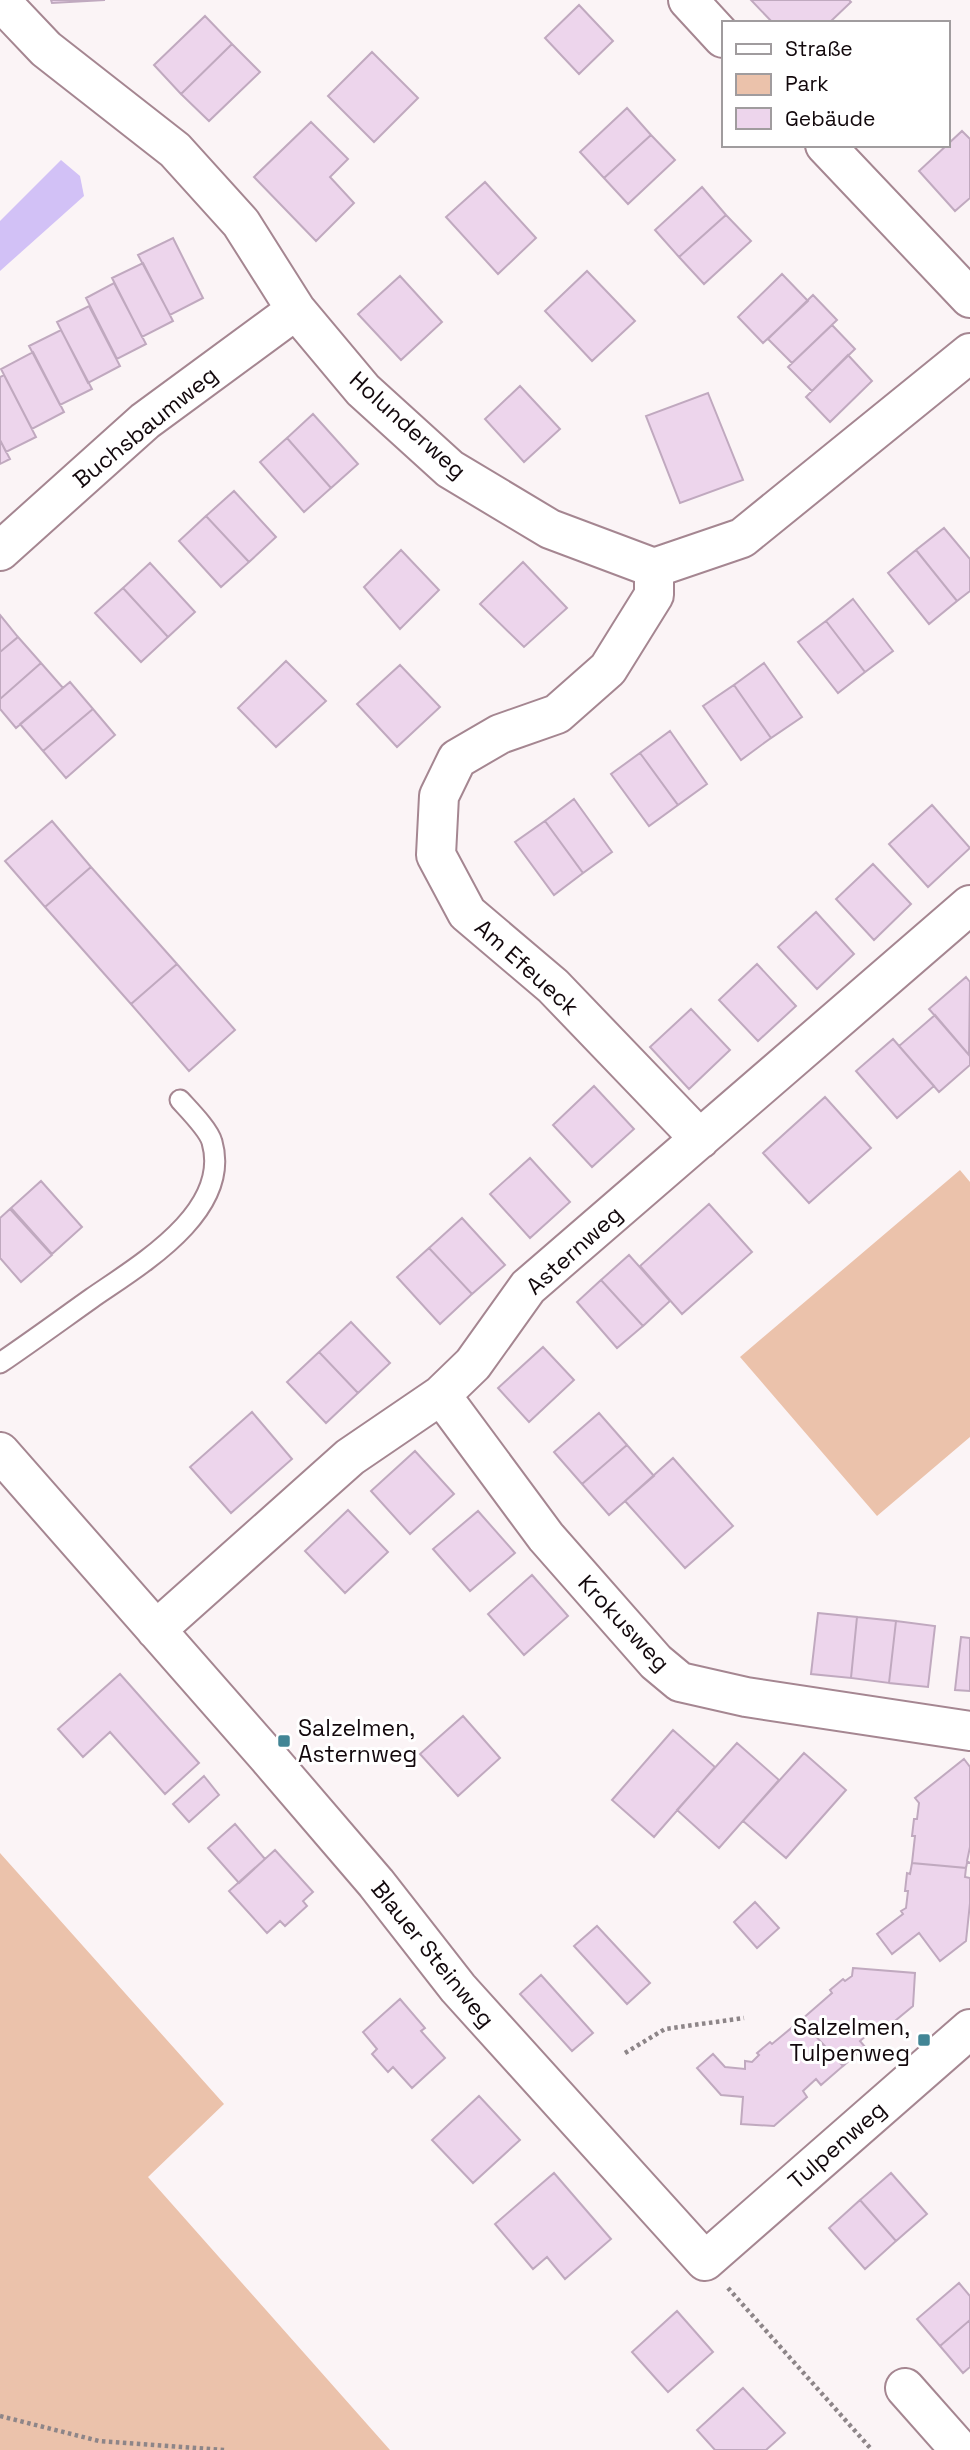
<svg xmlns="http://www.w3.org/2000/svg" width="970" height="2450" viewBox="0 0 970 2450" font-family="'Space Grotesk',sans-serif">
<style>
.green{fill:#ebc2ab}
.water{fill:#d2c1f6}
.building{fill:#edd5ec;stroke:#c0a9bf;stroke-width:2}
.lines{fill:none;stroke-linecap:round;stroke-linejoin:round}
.lane-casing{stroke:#a58691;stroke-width:23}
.street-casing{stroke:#a58691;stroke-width:42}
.path{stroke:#8d8588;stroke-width:4.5;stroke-dasharray:3.5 3.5;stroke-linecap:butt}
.lane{stroke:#fff;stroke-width:19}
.street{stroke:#fff;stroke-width:38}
.poi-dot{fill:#428595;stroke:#fff;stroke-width:2.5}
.labels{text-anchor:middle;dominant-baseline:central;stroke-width:6;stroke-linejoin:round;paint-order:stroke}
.street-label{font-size:23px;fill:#12080c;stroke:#fff}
.poi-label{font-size:23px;fill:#12080c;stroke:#fff;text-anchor:start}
</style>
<rect width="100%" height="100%" fill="#fbf4f6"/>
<path class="green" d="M960,1170L970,1182V1437L877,1516L740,1357Z
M0,1853L224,2104L148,2177L390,2450H0Z"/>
<path class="water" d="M61,160L80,176L84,196L0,271V221Z"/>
<path class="building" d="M51,0H105L52,3Z
M751,0H849L851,2L829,23H773Z
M579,5L613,41L579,74L545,38Z
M205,16L232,44L181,94L154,65Z
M232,44L260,72L209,121L181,94Z
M372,52L418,98L374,142L328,96Z
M627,108L651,135L604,178L580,152Z
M311,122L348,159L330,177L354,203L316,241L254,177Z
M962,131L970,139V198L955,211L919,171Z
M651,135L675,160L628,204L604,178Z
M485,182L536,238L498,274L446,217Z
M702,187L726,215L679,257L655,230Z
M726,215L751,241L704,284L679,257Z
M173,238L203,298L170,315L138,255Z
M143,263L173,321L142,337L112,278Z
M587,271L635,321L592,361L545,311Z
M782,274L808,301L763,343L738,317Z
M400,276L442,322L401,360L358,314Z
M114,283L146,344L117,359L86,298Z
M813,295L837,320L792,363L768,339Z
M89,306L120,366L88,383L57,322Z
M832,325L855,349L812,391L788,367Z
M61,330L92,389L60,405L29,346Z
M33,352L64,412L32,429L1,369Z
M848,355L872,381L830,422L806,397Z
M4,375L36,437L6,452L0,440V377Z
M520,386L560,429L524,462L485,419Z
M708,393L743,480L680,503L646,416Z
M313,414L358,464L331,488L287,438Z
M287,438L331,488L304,512L260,462Z
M0,440L10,459L0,464Z
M234,491L276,537L249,562L206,516Z
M206,516L249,562L221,587L179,541Z
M944,528L970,559V591L957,601L916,550Z
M401,550L439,590L400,629L364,587Z
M916,550L957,601L929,624L888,573Z
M523,562L567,608L524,647L480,604Z
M150,563L195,612L168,637L123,588Z
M123,588L168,637L141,662L95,613Z
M853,599L893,651L865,672L826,621Z
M0,615L18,637L0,652Z
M826,621L865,672L838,693L798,642Z
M18,637L41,663L0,699V652Z
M286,661L326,701L276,747L238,708Z
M41,663L63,688L16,728L0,709V699Z
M764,663L802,717L771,738L734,685Z
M400,665L440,707L397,747L357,704Z
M70,682L93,709L43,751L20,724Z
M734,685L771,738L741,760L703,706Z
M93,709L115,735L66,778L43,751Z
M670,731L707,784L678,805L640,753Z
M640,753L678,805L649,826L611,774Z
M574,799L612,852L583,873L545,821Z
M932,805L970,848L928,887L889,844Z
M52,821L91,867L45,907L5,861Z
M545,821L583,873L554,895L515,842Z
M873,864L911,904L874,940L836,899Z
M91,867L177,964L131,1004L45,907Z
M816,912L854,954L817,989L778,947Z
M177,964L235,1030L189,1071L131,1004Z
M757,964L796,1006L758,1041L719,1000Z
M966,977L970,982L969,1055L929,1009Z
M691,1009L730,1050L689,1089L650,1047Z
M935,1015L970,1056V1065L939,1092L899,1046Z
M893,1039L934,1086L897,1118L856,1071Z
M594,1086L634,1129L592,1167L553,1125Z
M825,1097L871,1148L809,1203L763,1153Z
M530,1158L570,1202L530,1238L490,1194Z
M41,1181L82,1227L52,1254L11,1208Z
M709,1204L752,1252L682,1314L640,1266Z
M10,1209L52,1255L21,1282L0,1258V1218Z
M462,1218L505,1265L472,1294L429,1248Z
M429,1248L472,1294L440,1324L397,1277Z
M629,1255L670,1301L643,1326L601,1280Z
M601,1280L643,1326L617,1348L577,1302Z
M351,1322L390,1363L358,1393L319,1352Z
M543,1347L574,1380L529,1422L498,1388Z
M319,1352L358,1393L326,1423L287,1382Z
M252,1412L292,1459L231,1513L190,1467Z
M599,1413L627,1445L582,1484L554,1452Z
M627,1445L654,1476L609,1515L582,1484Z
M415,1451L454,1494L410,1534L371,1491Z
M673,1458L733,1526L685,1568L625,1501Z
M348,1510L388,1552L345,1593L305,1551Z
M478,1511L515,1553L470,1591L433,1549Z
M532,1575L568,1616L524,1655L488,1614Z
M818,1613L857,1617L851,1678L811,1674Z
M857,1617L896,1621L889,1683L851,1678Z
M896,1621L935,1626L928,1687L889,1683Z
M961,1637L970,1638V1691L955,1690Z
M120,1674L199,1763L165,1794L110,1732L83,1757L58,1729Z
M463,1716L500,1758L458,1796L420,1754Z
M673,1730L715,1767L654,1837L612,1800Z
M737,1743L779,1780L719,1848L677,1810Z
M804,1753L846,1790L786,1858L743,1821Z
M964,1759L970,1767V1847L967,1861L970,1863H967L966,1868L912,1863L915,1836H912L914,1819H917L919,1803L915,1798Z
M204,1776L219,1795L189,1822L173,1804Z
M235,1824L265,1859L239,1883L208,1848Z
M275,1850L313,1892L303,1901L307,1906L285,1926L280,1921L267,1933L229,1891Z
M912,1863L966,1868L965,1877L970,1878V1903L966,1941L940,1961L919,1933L892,1954L877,1934L903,1914L901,1911L906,1908L908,1891H905L907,1873L910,1874Z
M755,1902L779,1928L757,1948L734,1922Z
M597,1926L650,1983L627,2004L574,1946Z
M853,1968L915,1973L913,2006L878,2035L874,2029L860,2041L865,2047L843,2066L801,2020L832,1993L830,1990L843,1979L845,1981L852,1976Z
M541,1975L593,2033L572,2051L520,1994Z
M400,1999L425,2028L421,2031L445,2058L412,2088L393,2067L388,2072L372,2054L377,2049L363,2032Z
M801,2020L843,2066L821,2085L816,2079L803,2091L807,2097L774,2126L741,2124L743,2097L721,2095L697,2068L713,2054L725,2067L745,2069V2061L752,2062L759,2055L757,2053L770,2042L772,2044Z
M479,2096L520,2140L473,2183L432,2140Z
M554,2173L611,2239L565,2279L547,2257L533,2269L495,2224Z
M891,2173L927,2214L896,2241L860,2200Z
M860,2200L896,2241L865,2269L829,2228Z
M959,2283L970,2296V2320L940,2346L917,2319Z
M677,2311L713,2352L668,2392L632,2352Z
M970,2320V2367L963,2373L940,2346Z
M743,2388L785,2433L766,2450H715L697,2430Z"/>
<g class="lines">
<g class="lane-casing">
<path id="lane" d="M0,1363C31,1342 61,1320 92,1298C138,1266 232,1212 212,1142C209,1130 189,1110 180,1100"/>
</g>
<g class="street-casing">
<path id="street" d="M3,0L8,9L46,49L175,150L241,223L296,310L363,390L450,469L550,529L654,568L742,538L970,353
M688,0L723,38
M825,145L970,298
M0,551L145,421L296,310
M654,568V595L608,669L557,714L500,734L457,759L439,796L436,855L467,913L553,986L700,1139
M441,1395L546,1537L656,1662L680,1682L746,1697L970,1731
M0,1452L267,1756L376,1883L458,1988L705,2261L970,2029
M156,1630L350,1457L441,1395L473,1364L528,1287L970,905
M905,2388L960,2450"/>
</g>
<path class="path" d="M625,2053L665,2029L744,2018
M728,2288L872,2450
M0,2416L99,2441L225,2450"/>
<use href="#lane" class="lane"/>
<use href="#street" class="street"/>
</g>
<g class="poi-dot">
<rect x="277" y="1734" width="14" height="14" rx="3.5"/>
<rect x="917" y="2033" width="14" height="14" rx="3.5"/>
</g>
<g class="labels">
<g class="street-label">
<text transform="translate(408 425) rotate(42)">Holunderweg</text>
<text transform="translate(145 427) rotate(-39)">Buchsbaumweg</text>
<text transform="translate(527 967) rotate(42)">Am Efeueck</text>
<text transform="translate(574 1250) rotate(-42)">Asternweg</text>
<text transform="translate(624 1623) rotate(47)">Krokusweg</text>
<text transform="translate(433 1954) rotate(51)">Blauer Steinweg</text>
<text transform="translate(837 2145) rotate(-41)">Tulpenweg</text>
</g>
<g class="poi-label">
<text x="298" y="1728">Salzelmen,<tspan x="298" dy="26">Asternweg</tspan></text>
<text x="910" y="2027" text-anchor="end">Salzelmen,<tspan x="910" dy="26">Tulpenweg</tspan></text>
</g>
</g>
<rect x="722" y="21" width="228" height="126" fill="#ffffff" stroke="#a09c9e" stroke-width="2"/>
<rect x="736" y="44" width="35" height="10" fill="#ffffff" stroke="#a09c9e" stroke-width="2"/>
<text x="785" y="56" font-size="21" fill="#12080c">Straße</text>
<rect x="736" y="74" width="35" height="21" fill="#ebc2ab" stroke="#a09c9e" stroke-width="2"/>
<text x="785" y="91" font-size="21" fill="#12080c">Park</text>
<rect x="736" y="108" width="35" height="21" fill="#edd5ec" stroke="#a09c9e" stroke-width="2"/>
<text x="785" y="126" font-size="21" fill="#12080c">Gebäude</text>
</svg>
